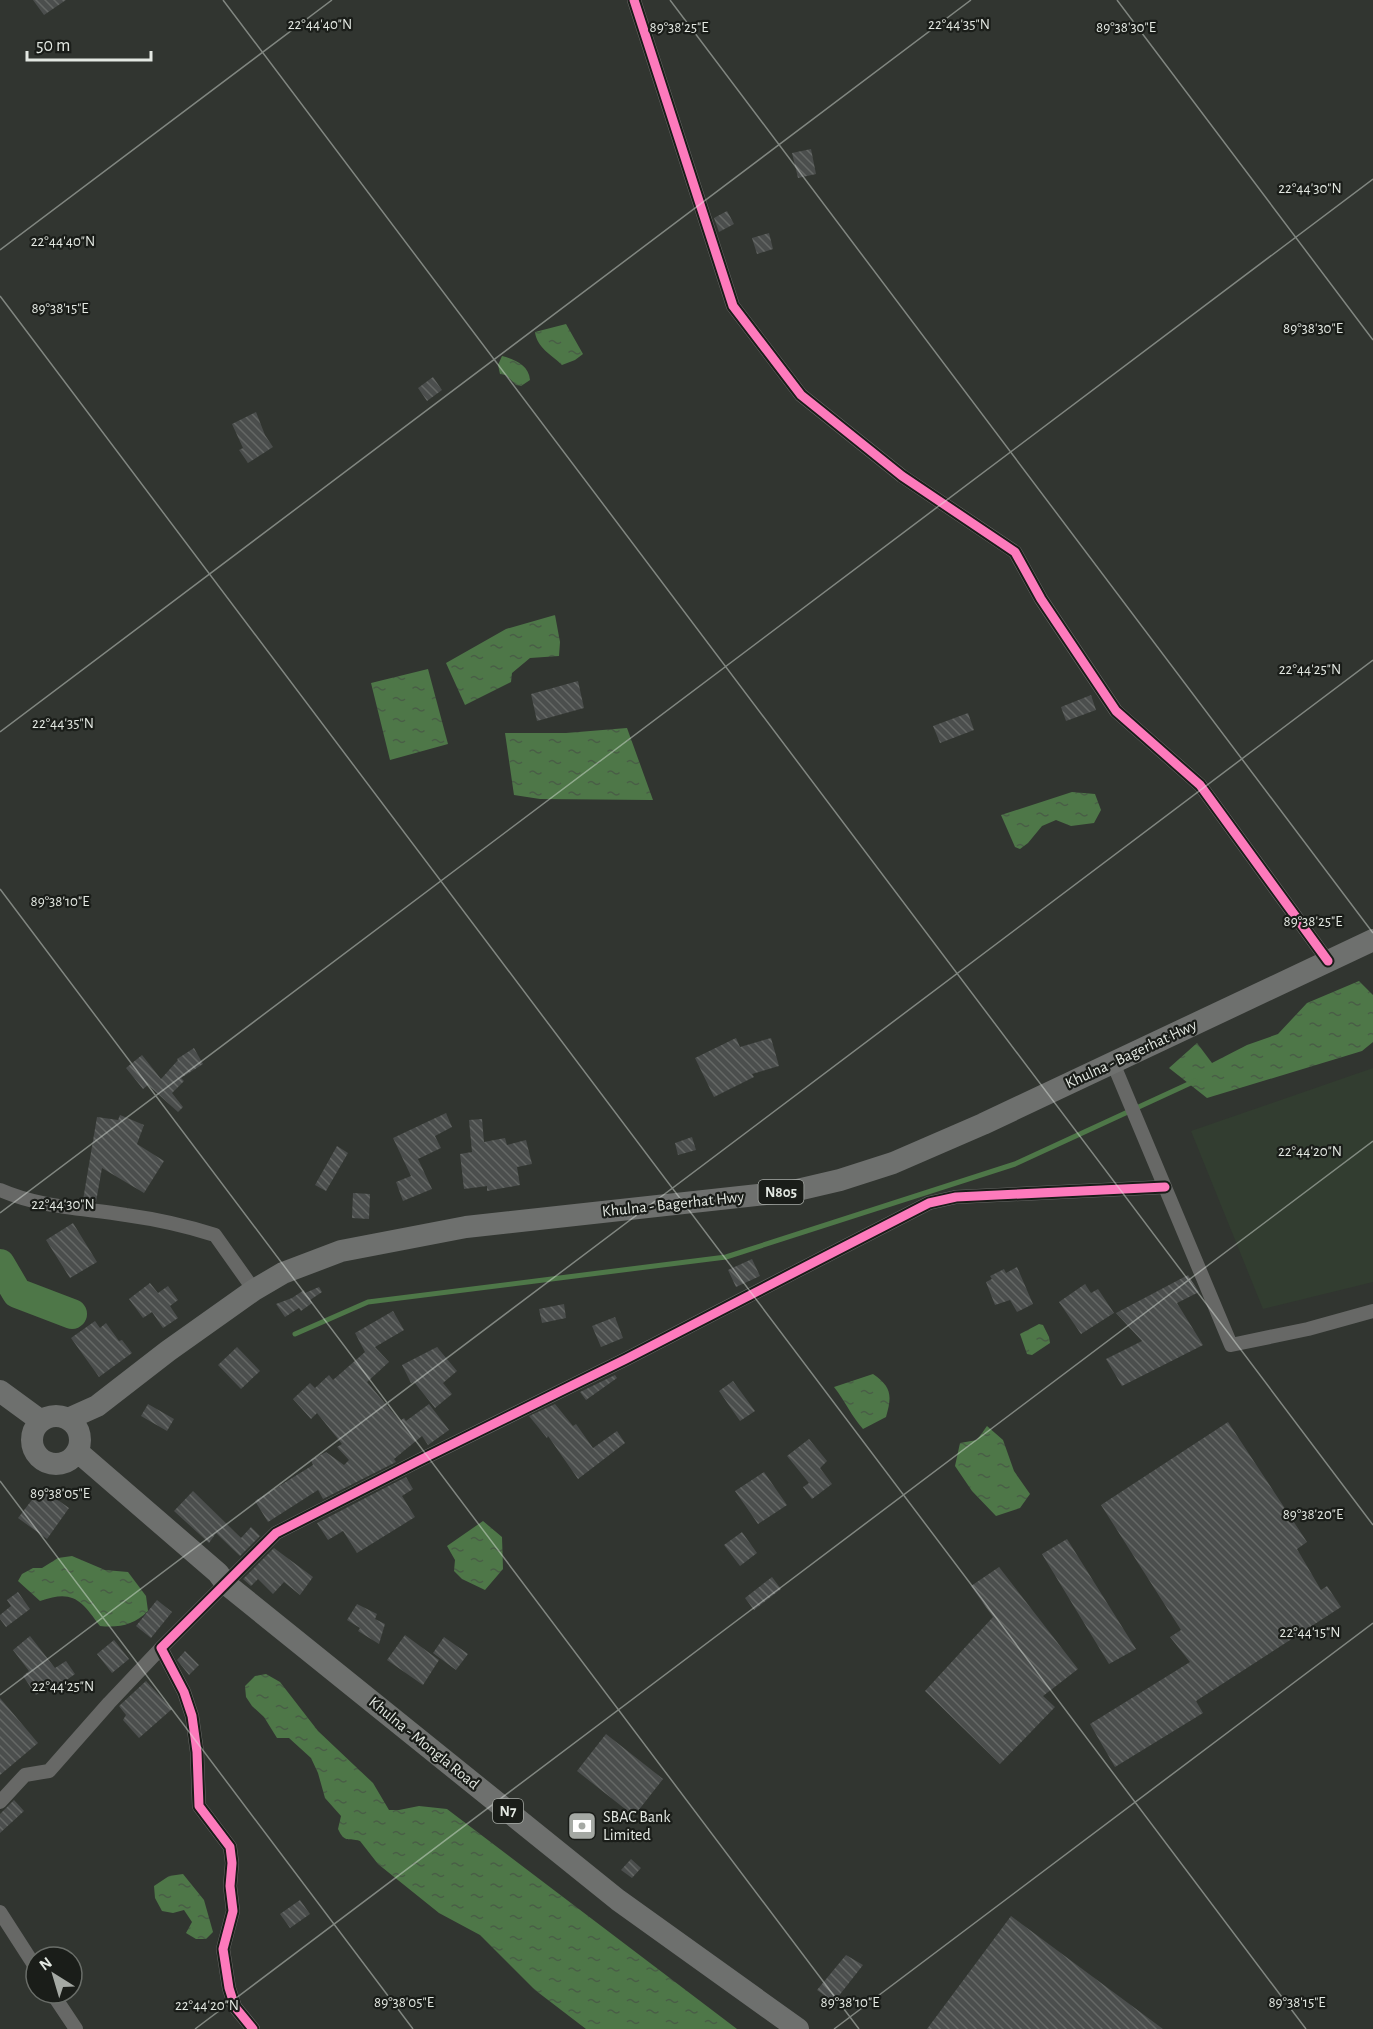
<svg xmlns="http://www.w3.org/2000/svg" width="1373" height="2029" viewBox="0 0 1373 2029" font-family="'Alegreya Sans',sans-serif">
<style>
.built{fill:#323d30}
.water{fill:url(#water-ripples)}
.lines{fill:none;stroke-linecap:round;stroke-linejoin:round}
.stream{stroke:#4e7748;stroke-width:5}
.river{stroke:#4e7748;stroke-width:30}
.building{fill:url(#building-back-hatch)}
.minor{stroke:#676866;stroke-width:14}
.trunk{stroke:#6e706e;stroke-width:22}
.cycleway-casing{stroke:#1a1d19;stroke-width:13}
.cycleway{stroke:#fd7abc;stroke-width:9}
.ticks{fill:none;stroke:#e3e8e2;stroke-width:1.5;stroke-opacity:0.45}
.labels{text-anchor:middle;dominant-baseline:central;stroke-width:4.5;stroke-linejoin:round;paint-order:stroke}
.shield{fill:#1a1d19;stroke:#a7aba6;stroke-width:1.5}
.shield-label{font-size:15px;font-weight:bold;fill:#e3e8e2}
.street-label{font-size:16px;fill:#e3e8e2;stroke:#1a1d19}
.poi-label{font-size:16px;fill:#e3e8e2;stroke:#1a1d19;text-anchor:start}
.ticks-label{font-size:15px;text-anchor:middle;fill:#e3e8e2;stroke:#1a1d19;stroke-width:4.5;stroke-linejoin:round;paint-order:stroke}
</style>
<defs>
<pattern id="water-ripples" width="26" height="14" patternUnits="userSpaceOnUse" patternTransform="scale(1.5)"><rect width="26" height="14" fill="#4e7748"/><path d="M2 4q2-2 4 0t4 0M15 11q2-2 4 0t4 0" fill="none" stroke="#495e46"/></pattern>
<pattern id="building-back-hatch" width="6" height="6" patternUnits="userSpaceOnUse" patternTransform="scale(1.5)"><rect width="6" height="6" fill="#4b4e4d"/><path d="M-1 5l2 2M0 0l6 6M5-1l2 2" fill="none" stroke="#656866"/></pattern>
</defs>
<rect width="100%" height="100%" fill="#313530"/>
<path class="built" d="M1373,1068V1282L1263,1309L1191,1131Z"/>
<path class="water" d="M566,324L583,354L575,360L562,365C551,354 537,348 535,332Z
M502,356C514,359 529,365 530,380L521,386L516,385L506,375L500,374L498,365Z
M555,615L560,642L559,656L530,658L512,673L511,682L465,705L446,663L506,629Z
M428,669L448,744L390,760L371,683Z
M627,728L653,800L540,799L514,795L505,733H566Z
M1072,792L1095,794L1101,810L1094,823L1071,826L1056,820L1042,826L1028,843L1020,849L1015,847L1001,815Z
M1359,981L1373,995V1042L1362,1051L1207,1098L1169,1068L1197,1043L1212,1063L1247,1045L1278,1034L1307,1003Z
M1039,1324L1043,1325L1049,1337L1050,1343L1032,1355L1027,1354L1020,1334Z
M873,1374C892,1387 892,1396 886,1417L863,1429C852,1417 845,1401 834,1387Z
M987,1426L1003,1440L1014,1471L1030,1494L1020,1508L996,1516L972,1491L955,1466L960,1443L977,1440Z
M483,1521L502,1537L503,1569L485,1590L462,1579L454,1571L455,1560L447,1546Z
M72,1556L105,1570L128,1572L146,1596L148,1611C134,1625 119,1628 100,1626C81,1600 73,1589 40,1601L18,1581L22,1574L33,1568H42L58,1558Z
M266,1674L280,1682L318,1731L373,1783L389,1810H399L419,1806L447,1809L737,2029H586L535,1990L480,1935L439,1913L378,1864L360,1841C348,1837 345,1844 338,1829L341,1816L325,1798L318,1773L311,1758L289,1738H277L264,1717L252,1706L246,1697L245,1686L255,1676Z
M183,1874L204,1900L213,1932L206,1939H196L186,1933L192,1922L184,1910L173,1913L162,1911L155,1898L154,1886L169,1876Z"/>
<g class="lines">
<path class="stream" d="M295,1334L368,1302L726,1257L1015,1164L1195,1081"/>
<path class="river" d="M0,1264L17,1293L72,1314"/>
</g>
<path class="building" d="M33,0H66L44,15Z
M811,149L816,174L798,178L792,153Z
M727,211L734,224L719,232L714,218Z
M769,233L773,249L757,254L752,238Z
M433,377L442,390L427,401L418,388Z
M256,412L265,435L273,447L248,463L239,450L243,448L232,424Z
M578,681L584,708L537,721L531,694Z
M1091,695L1096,710L1066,721L1061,707Z
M968,713L974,730L940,743L933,726Z
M736,1038L740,1047L771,1038L779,1066L752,1074L754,1077L714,1097L695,1058Z
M194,1048L203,1064L181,1078L184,1081L172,1093L183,1107L178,1112L148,1085L143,1089L126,1068L142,1055L161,1079L178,1060L177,1059Z
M446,1113L452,1127L435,1136L441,1148L418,1159L432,1189L403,1201L396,1182L411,1176L393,1138Z
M120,1115L144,1125L137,1144L164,1161L144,1193L102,1168L96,1202L83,1200L97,1117L118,1120Z
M482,1119L484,1142L505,1138L507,1145L526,1140L532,1164L517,1167L520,1185L487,1191V1186L464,1189L460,1154L472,1152L469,1120Z
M692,1137L696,1150L678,1155L675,1143Z
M337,1146L348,1153L326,1191L315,1185Z
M353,1193L370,1194L369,1219L352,1218Z
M73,1223L97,1262L70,1278L46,1240Z
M752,1259L760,1276L736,1287L728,1270Z
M1017,1267L1033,1304L1017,1312L1010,1300L995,1305L986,1282L992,1279L990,1276L1004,1269L1006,1273Z
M1188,1275L1199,1292L1177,1303L1203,1345L1122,1386L1106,1359L1142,1341L1116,1313Z
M150,1283L158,1293L168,1286L178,1300L170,1306L178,1318L163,1328L152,1312L143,1318L129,1299Z
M1085,1284L1091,1293L1098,1289L1114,1313L1081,1334L1059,1302Z
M319,1287L322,1292L310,1300L312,1303L301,1311L299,1308L285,1317L276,1304L292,1298L304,1290L305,1293Z
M564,1304L566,1318L542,1323L539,1309Z
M393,1311L404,1330L375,1347L389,1362L367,1382L400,1421L404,1418L406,1421L429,1404L449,1430L428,1445L422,1436L394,1459L396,1462L323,1499L318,1490L268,1522L255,1501L313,1465L311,1460L326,1452L344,1465L349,1460L337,1447L342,1444L317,1413L311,1419L293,1399L310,1383L315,1388L329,1375L333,1380L365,1352L355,1333Z
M615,1317L623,1338L601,1347L592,1326Z
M95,1321L100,1328L106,1323L119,1341L122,1340L132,1353L99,1377L71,1338Z
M237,1347L260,1371L241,1389L218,1365Z
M437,1347L457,1371L443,1383L452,1394L435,1408L414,1382L411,1383L402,1365Z
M615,1375L617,1378L586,1400L580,1392Z
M733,1381L755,1411L740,1421L719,1391Z
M148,1404L174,1419L167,1431L141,1416Z
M555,1404L573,1426L576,1424L593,1448L617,1431L625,1443L578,1479L548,1436L547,1438L529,1416Z
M1228,1422L1307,1542L1297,1549L1321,1590L1327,1586L1341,1607L1196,1701L1203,1713L1115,1767L1090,1724L1190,1662L1170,1637L1181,1630L1101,1505Z
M809,1439L827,1461L820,1468L832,1484L812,1499L803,1487L809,1483L787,1456Z
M764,1472L787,1505L758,1524L735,1491Z
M406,1477L413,1489L402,1496L415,1517L357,1553L343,1531L328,1540L317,1523Z
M41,1488L69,1508L47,1539L18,1518Z
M193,1491L241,1538L251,1527L260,1536L240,1556L216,1533L209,1543L174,1511Z
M742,1532L757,1553L740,1566L724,1545Z
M1067,1539L1136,1649L1109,1664L1042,1554Z
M274,1548L313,1577L300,1595L284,1582L273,1594L258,1579L251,1586L243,1579Z
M999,1567L1078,1669L1043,1696L1055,1707L1000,1764L925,1691L993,1617L971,1586Z
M772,1577L781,1589L754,1610L745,1598Z
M18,1592L30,1609L6,1627L0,1619V1615L11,1606L7,1600Z
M157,1600L172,1612L151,1638L136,1626Z
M357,1604L377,1614L375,1619L385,1624L379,1644L358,1631L360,1628L347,1620Z
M405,1635L439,1660L423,1685L387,1660Z
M30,1636L55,1668L66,1661L75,1674L54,1689L51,1685L36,1695L23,1676L29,1671L13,1650Z
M444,1637L468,1654L456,1670L433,1653Z
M114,1640L129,1659L112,1673L97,1654Z
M185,1651L199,1665L189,1675L177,1660Z
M146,1681L172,1709L139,1738L123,1720L126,1715L119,1706Z
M0,1698L38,1743L0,1775Z
M606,1734L663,1779L634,1816L577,1771Z
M14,1800L24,1811L0,1833V1814Z
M631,1859L641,1868L632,1878L621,1870Z
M300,1900L310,1914L290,1928L280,1914Z
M1011,1916L1163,2029H927Z
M846,1955L863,1965L834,2002L817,1990Z"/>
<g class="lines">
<path class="minor" d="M634,0L733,306L801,395L902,476L1015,552L1041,599L1116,711L1200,785L1328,961
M1113,1063L1231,1345L1308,1329L1373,1311
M0,1190C41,1208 83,1208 126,1215C155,1219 187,1226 215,1235L254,1290
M0,1802L25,1775L49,1771L109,1703L161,1648
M0,1912L36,1968
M52,1993L76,2029
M253,2029L235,2007L229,1988L223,1949L233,1911L230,1886L232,1863L230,1847L199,1806L197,1752L192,1716L184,1692L161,1648L276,1533L418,1461L626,1359L929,1203L956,1197L1165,1187"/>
<path class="trunk" d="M0,1391L41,1421
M32 1440a24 24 0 1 1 48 0a24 24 0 1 1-48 0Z
M68,1419L97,1406L168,1351L254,1290L283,1273L341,1251L466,1227L793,1191L840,1180L893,1163L983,1124L1373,940
M78,1452L218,1573L226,1584L618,1900L798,2029"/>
<g class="cycleway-casing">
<path id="cycleway" d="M634,0L733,306L801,395L902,476L1015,552L1041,599L1116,711L1200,785L1328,961
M253,2029L235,2007L229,1988L223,1949L233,1911L230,1886L232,1863L230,1847L199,1806L197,1752L192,1716L184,1692L161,1648L276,1533L418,1461L626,1359L929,1203L956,1197L1165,1187"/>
</g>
<use href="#cycleway" class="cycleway"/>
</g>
<path class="ticks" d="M223,0L1373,1525M670,0L1373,933M1117,0L1373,340M0,250L332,0M0,296L1306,2029M0,732L971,0M0,889L859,2029M0,1213L1373,179M0,1481L413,2029M0,1695L1373,660M195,2029L1373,1141M834,2029L1373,1623"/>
<defs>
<g id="bank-square" transform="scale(1.5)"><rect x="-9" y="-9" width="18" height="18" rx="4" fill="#a5a9a4" stroke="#1a1d19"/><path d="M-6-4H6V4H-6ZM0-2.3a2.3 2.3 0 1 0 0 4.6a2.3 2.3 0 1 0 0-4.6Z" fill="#fff"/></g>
</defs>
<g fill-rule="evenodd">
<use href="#bank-square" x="582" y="1826"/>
</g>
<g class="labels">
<g class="shield">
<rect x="758.5" y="1180" width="45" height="24" rx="4.5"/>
<rect x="493" y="1799" width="30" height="24" rx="4.5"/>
</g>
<g class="shield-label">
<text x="781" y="1192">N805</text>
<text x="508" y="1811">N7</text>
</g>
<g class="street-label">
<text transform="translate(1131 1054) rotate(-25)">Khulna - Bagerhat Hwy</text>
<text transform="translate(673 1204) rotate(-6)">Khulna - Bagerhat Hwy</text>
<text transform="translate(424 1743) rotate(39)">Khulna - Mongla Road</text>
</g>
<g class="poi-label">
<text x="603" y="1817">SBAC Bank<tspan x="603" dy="18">Limited</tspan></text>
</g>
</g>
<g class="ticks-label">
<text x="320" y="29">22°44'40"N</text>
<text x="959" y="29">22°44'35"N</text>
<text x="679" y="32">89°38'25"E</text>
<text x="1126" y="32">89°38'30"E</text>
<text x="1310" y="193">22°44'30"N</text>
<text x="63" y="246">22°44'40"N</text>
<text x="60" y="313">89°38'15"E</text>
<text x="1313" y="333">89°38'30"E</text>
<text x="1310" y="674">22°44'25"N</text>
<text x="63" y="728">22°44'35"N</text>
<text x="60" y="906">89°38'10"E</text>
<text x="1313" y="926">89°38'25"E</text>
<text x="1310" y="1156">22°44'20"N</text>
<text x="63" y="1209">22°44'30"N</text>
<text x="60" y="1498">89°38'05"E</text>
<text x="1313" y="1519">89°38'20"E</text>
<text x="1310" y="1637">22°44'15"N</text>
<text x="63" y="1691">22°44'25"N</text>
<text x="404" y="2007">89°38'05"E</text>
<text x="850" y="2007">89°38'10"E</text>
<text x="1297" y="2007">89°38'15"E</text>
<text x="207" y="2010">22°44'20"N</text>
</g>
<g transform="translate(54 1975) rotate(323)"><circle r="28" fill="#1a1d19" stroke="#6a6e69" stroke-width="1.5"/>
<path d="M0-4.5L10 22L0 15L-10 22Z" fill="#a5a9a4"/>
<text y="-9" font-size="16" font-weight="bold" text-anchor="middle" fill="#e3e8e2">N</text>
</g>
<path d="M27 51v9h124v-9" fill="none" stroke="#e3e8e2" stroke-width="3"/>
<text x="36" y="51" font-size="18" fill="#e3e8e2" stroke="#1a1d19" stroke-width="4.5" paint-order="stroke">50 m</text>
</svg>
